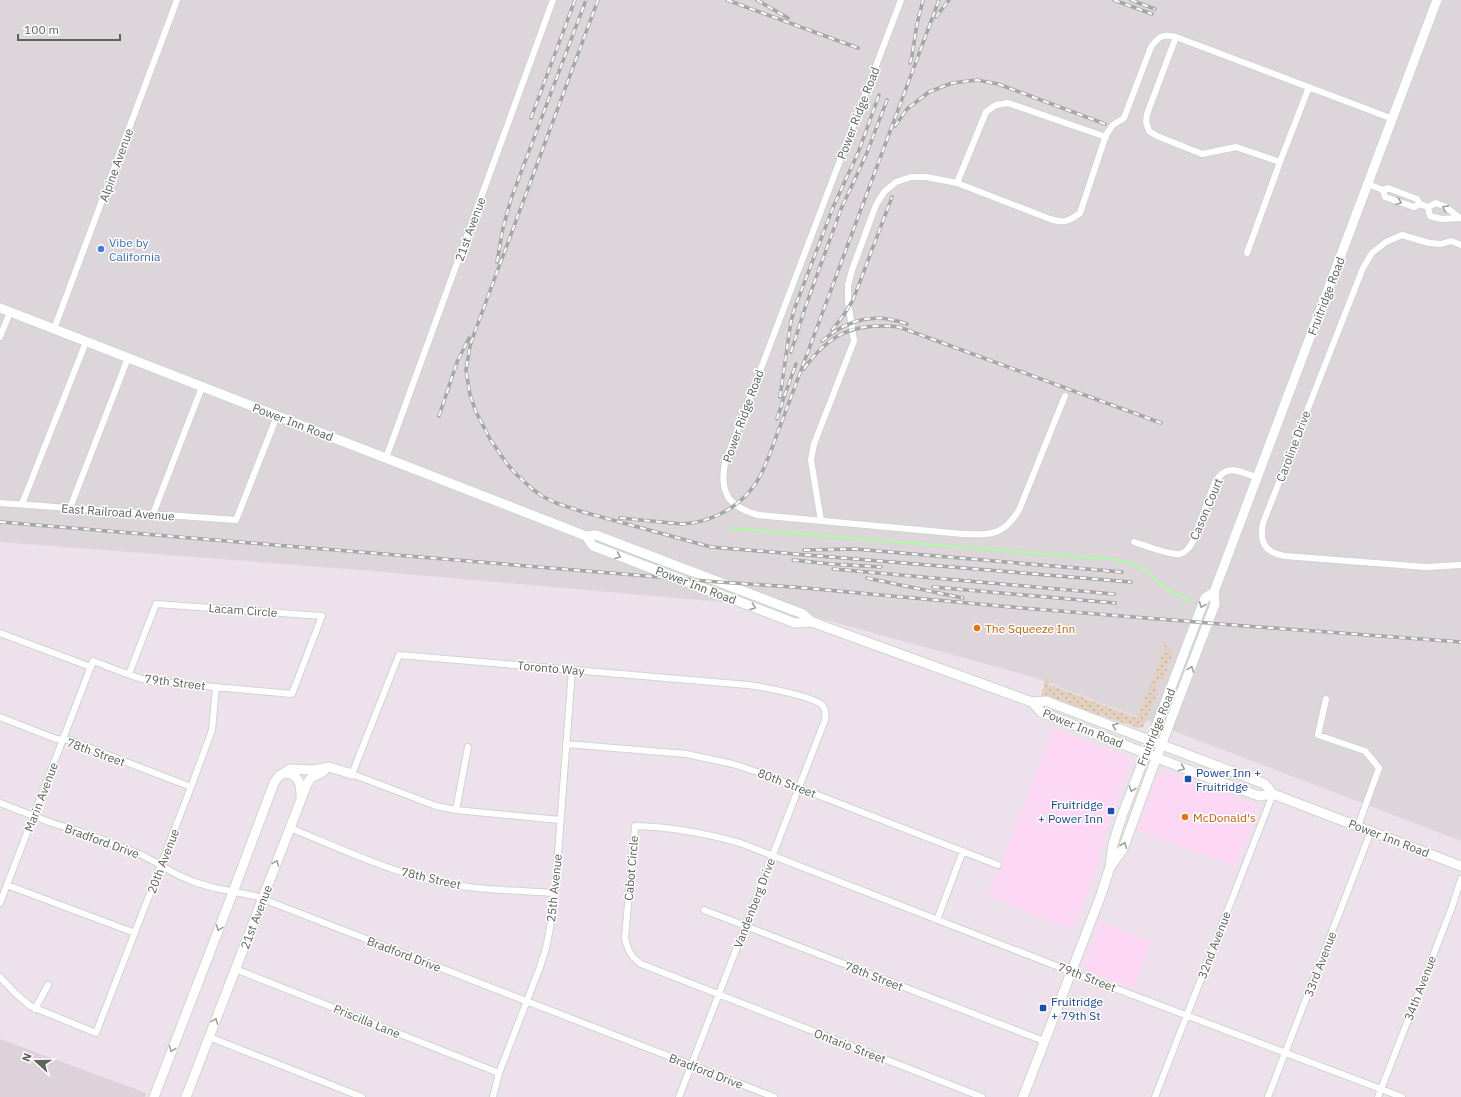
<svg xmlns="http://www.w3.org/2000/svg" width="1461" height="1097" viewBox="0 0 1461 1097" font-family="'IBM Plex Sans',sans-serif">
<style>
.commercial{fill:#fdd8f4}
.industrial{fill:#dcd5da}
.education{fill:#ddd1da}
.grass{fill:url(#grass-dots)}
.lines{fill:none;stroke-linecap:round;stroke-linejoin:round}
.stream{stroke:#acfda3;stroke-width:2}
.street-casing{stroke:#ced5cf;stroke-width:8}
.secondary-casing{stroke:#cdd6ce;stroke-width:11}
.street{stroke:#fff;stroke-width:6}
.secondary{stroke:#fff;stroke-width:9}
.rail-casing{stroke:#a4a7a4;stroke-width:3.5}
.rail{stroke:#fff;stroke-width:2;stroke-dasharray:6;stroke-linecap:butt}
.oneway{stroke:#9da19d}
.shop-dot{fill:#3f7fe0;stroke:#fff;stroke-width:1.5}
.food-dot{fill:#e8710a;stroke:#fff;stroke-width:1.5}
.transit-dot{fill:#1a4fb4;stroke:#fff;stroke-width:1.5}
.labels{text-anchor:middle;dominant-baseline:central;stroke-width:3;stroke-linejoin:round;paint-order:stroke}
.street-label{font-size:12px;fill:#5b635b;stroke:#fff}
.shop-label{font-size:12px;fill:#366cbe;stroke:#fff;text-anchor:start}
.food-label{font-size:12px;fill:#c56008;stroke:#fff;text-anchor:start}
.transit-label{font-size:12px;fill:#164399;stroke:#fff;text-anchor:start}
</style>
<defs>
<pattern id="grass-dots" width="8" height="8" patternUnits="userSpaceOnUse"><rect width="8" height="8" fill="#e4d0bf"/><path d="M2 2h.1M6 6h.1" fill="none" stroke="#bcac9e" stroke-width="1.8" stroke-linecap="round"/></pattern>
</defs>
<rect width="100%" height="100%" fill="#ede2eb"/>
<path class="commercial" d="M1054,728L1128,758L1130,766L1111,815L1094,878L1073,930L988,896Z
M1168,772L1255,804L1258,810L1236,867L1137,830L1158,776Z
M1100,922L1151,941L1133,988L1088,972L1085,962Z"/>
<path class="industrial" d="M0,0H1461V841L1033,677L779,607L361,570L0,542Z"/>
<path class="education" d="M0,1039L146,1093L145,1097H0Z"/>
<path class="grass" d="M1163,642L1173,653L1163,680L1158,679L1156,689L1159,690L1143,727L1138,728L1041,695L1046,678L1050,679L1048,684L1137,718L1165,648L1162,645Z"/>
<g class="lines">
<path class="stream" d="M731,528L1119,560L1140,567L1170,591L1191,601"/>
<g class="street-casing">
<path id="street" d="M901,0L725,463C719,493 729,507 758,515L963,534C991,535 1003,536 1019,510L1065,396
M1176,37L1147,114L1146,122L1149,131L1157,136L1202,154L1236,147L1280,162
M957,183L986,112L996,105L1008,103L1106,137
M1368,184L1383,190L1385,197L1414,207L1420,204
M1383,190L1388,188L1417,199L1420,204
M1420,204L1428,207L1436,203L1446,207L1460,218
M1428,207L1430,216L1441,219L1461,218
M1461,245L1451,241L1441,244L1429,243L1402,235L1386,242L1372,253L1363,268L1263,523C1259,543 1265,552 1285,556L1426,567L1461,565
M1247,253L1280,162L1309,87
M54,329L177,0
M0,337L10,312
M386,458L553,0
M0,503L236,520L277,416
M22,504L86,342
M70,508L128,358
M153,514L202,387
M821,521L811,460L814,444L854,341L848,301V285L852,270L876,205L884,192L896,182L911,177H926L957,183L1050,219C1064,223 1068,222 1080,213L1106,135L1113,125L1124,118L1151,47C1159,36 1162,34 1176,37L1393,119
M1134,542C1144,545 1171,556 1180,554C1186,553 1190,547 1193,541L1215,482C1227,462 1241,472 1258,478
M0,633L91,667
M1326,699L1318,735L1365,751L1379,768L1358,826
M0,717L56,739L69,740L191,787
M566,744L686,754L733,764L766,775L998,865
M0,803L52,823L88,834L142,855L178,875L194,882L215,888L255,896L774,1097
M456,810L468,747
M560,820L456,810L436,806L352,774L399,655L748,685C763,687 812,696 822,705C826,709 826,714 825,720L679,1097
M290,828C332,845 375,865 418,877C462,890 510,890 555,893
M7,885L135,933
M0,903L93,661C112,668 130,676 149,681L292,694L322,616L156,604L129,674
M704,910L1044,1041
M937,920L963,851
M235,969L499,1073
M0,977L16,994L30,1006L96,1033L191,787L212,730L216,687
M35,1009L48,985
M209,1037L362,1097
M493,1097L499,1073L540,967L546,948L550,928L555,893L572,670
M982,1097L641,964C631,957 627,949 625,937L635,826C671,827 705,833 740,843L1064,969L1402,1097
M1155,1097L1273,794
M1268,1097L1371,831
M1378,1097L1452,907L1461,879"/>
</g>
<g class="secondary-casing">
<path id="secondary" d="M0,308L586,536L596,535L803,614L812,622C885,649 959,675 1032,702L1046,701L1059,706L1265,784L1273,794
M586,536L593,546L795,623L812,622
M1032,702L1041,712L1196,773L1259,796L1273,794L1461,866
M285,773C299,774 301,784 301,796
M1110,867L1123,849L1151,772L1215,604L1214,592L1437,0
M154,1097L230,900L274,783L279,776L290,769L313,770L329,767L352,774
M186,1097L307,784L311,778L324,771
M1023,1097L1101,895L1110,867L1113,844L1122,816L1205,598L1214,592"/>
</g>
<use href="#street" class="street"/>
<use href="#secondary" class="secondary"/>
<g class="rail-casing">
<path id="rail" d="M598,0L474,334L470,346L466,370L470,395L476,412L490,439L507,464L517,475L531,488L542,496L556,503L583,512L711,547L1131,582
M727,0L858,48
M757,0L788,18
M1114,0L1152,14
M1131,0L1155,9
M936,17L949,0
M910,63L912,56L917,24L923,0
M531,118L575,0
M895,126L907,109L929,92L952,83L977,80L998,84L1105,124
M497,262L503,228L511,199L586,0
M832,330L843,316L853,300L892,197
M822,341C848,319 875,312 907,324
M791,352L805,308L841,209L866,155L887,100
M804,369C829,333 856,322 899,327L1161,423
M780,397L791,321L795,307L834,205L858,153L879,95
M439,416L457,362L469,338
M777,419L784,397L796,364
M620,518L682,524C717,522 749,502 763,470C770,455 775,439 781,424L939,0
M0,522L718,582L794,587L1011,607L1245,626L1461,642
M804,550L855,549L1122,572
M793,560L831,564L881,567
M833,569L1114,594
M867,578L963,598
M933,587L1115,603"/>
</g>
<use href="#rail" class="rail"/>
</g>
<defs><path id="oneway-chevron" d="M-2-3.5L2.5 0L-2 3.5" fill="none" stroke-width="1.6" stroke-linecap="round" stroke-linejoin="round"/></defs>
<g class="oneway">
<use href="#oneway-chevron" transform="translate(1399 202) rotate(20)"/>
<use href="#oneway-chevron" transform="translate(1445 208) rotate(-152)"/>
<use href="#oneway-chevron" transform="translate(618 556) rotate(21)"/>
<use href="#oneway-chevron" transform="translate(1202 605) rotate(112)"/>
<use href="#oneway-chevron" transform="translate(753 607) rotate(21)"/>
<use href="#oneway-chevron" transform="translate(1191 669) rotate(-69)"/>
<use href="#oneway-chevron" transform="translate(1115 726) rotate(-159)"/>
<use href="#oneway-chevron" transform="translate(1182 768) rotate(22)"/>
<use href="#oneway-chevron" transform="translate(1132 789) rotate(110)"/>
<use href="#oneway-chevron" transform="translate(1124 845) rotate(-67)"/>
<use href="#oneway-chevron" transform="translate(276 863) rotate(-69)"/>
<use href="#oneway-chevron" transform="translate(219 928) rotate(111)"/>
<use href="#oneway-chevron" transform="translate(215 1021) rotate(-69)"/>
<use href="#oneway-chevron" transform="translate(172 1049) rotate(111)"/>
</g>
<circle class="shop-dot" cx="101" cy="249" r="4"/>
<g class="food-dot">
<circle cx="977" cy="628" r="4"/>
<circle cx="1185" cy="817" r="4"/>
</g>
<g class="transit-dot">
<rect x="1184" y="775" width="8" height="8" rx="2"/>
<rect x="1107" y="807" width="8" height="8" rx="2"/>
<rect x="1039" y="1004" width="8" height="8" rx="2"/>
</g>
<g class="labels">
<g class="street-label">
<text transform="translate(858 113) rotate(-69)">Power Ridge Road</text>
<text transform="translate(116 165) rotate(-70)">Alpine Avenue</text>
<text transform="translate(470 229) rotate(-70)">21st Avenue</text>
<text transform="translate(1326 296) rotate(-69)">Fruitridge Road</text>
<text transform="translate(743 416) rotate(-70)">Power Ridge Road</text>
<text transform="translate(293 422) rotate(21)">Power Inn Road</text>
<text transform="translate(1293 446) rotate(-69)">Caroline Drive</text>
<text transform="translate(1206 509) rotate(-67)">Cason Court</text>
<text transform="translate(118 512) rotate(4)">East Railroad Avenue</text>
<text transform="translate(696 585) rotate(21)">Power Inn Road</text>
<text transform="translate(243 610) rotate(4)">Lacam Circle</text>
<text transform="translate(551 668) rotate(5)">Toronto Way</text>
<text transform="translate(175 682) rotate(7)">79th Street</text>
<text transform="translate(1156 727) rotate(-68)">Fruitridge Road</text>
<text transform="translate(1083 728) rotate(22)">Power Inn Road</text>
<text transform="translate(96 752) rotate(20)">78th Street</text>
<text transform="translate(787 783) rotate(21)">80th Street</text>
<text transform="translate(41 797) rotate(-69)">Marin Avenue</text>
<text transform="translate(1389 838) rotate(21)">Power Inn Road</text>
<text transform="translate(102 841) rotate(20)">Bradford Drive</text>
<text transform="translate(163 861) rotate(-69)">20th Avenue</text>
<text transform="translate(631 868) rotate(-85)">Cabot Circle</text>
<text transform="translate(431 878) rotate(13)">78th Street</text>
<text transform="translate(554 888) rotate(-84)">25th Avenue</text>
<text transform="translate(754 903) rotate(-69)">Vandenberg Drive</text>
<text transform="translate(256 917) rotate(-69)">21st Avenue</text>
<text transform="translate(1214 945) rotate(-69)">32nd Avenue</text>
<text transform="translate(404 954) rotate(21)">Bradford Drive</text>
<text transform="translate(1320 964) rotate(-69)">33rd Avenue</text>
<text transform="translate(874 976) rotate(21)">78th Street</text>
<text transform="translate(1087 977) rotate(21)">79th Street</text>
<text transform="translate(1420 988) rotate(-69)">34th Avenue</text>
<text transform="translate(367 1021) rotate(22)">Priscilla Lane</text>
<text transform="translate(850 1046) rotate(21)">Ontario Street</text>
<text transform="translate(706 1071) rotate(21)">Bradford Drive</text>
</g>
<g class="shop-label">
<text x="109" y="242">Vibe by<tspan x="109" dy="14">California</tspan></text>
</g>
<g class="food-label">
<text x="985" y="628">The Squeeze Inn</text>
<text x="1193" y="817">McDonald's</text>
</g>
<g class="transit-label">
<text x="1196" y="772">Power Inn +<tspan x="1196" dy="14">Fruitridge</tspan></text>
<text x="1103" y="804" text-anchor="end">Fruitridge<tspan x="1103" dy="14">+ Power Inn</tspan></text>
<text x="1051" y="1001">Fruitridge<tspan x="1051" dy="14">+ 79th St</tspan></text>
</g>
</g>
<g transform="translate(36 1061) rotate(291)" stroke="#ffffff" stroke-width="3" paint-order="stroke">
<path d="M0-3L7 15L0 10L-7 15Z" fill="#5b635b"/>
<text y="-6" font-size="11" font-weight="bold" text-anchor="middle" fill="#5b635b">N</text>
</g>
<path d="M18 34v6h102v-6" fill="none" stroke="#5b635b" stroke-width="2"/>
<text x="24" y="34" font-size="12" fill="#5b635b" stroke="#ffffff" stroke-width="3" paint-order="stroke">100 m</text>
</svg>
